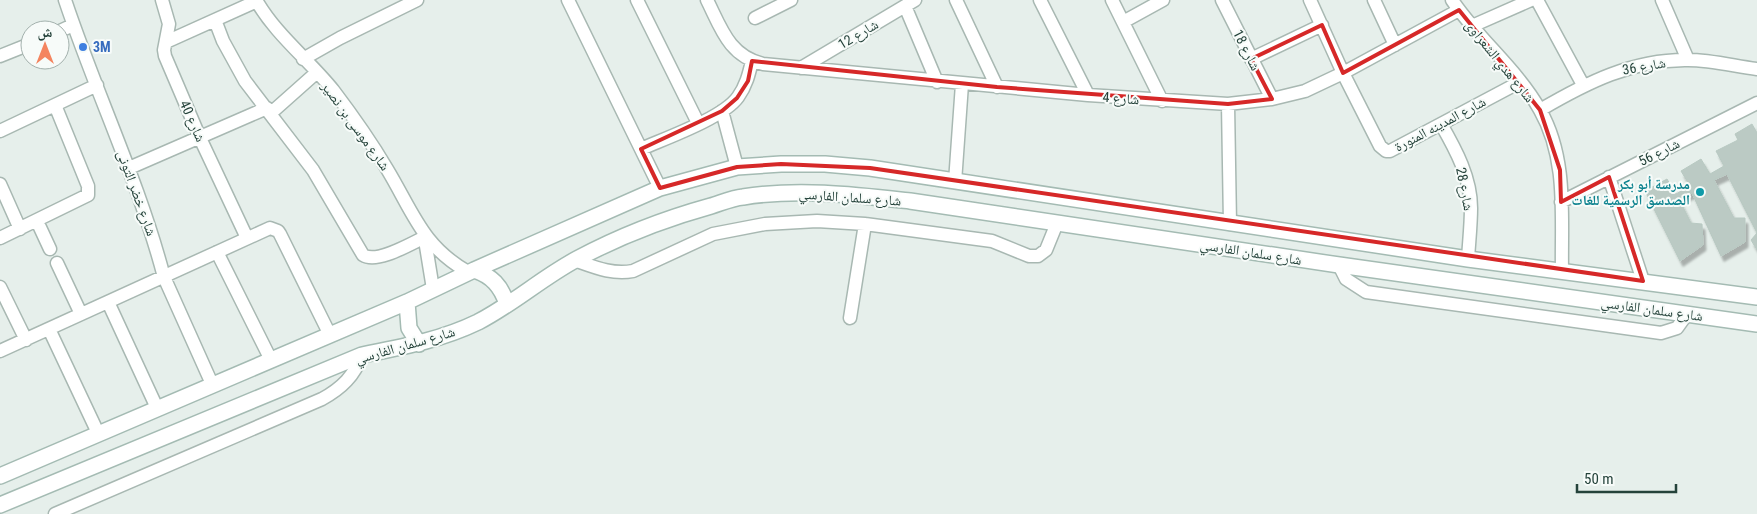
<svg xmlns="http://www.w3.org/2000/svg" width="1757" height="514" viewBox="0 0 1757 514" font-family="'Roboto Condensed','Noto Naskh Arabic',sans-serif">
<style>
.building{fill:#bbcac4;stroke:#b8c9c2;filter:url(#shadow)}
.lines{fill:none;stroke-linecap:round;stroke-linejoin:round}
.street-casing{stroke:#a8b8b2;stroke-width:15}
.secondary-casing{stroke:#a4bbb3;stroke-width:18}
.street{stroke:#fff;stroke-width:12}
.secondary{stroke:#fff;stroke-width:15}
.marked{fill:none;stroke:#d62828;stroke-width:4;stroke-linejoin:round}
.shop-dot{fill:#3f7fe0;stroke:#f7fbf9;stroke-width:2}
.culture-dot{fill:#0f9aa8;stroke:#f7fbf9;stroke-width:2}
.labels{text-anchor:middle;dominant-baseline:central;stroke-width:4;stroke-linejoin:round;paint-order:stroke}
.street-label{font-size:14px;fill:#24423a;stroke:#f7fbf9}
.shop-label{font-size:14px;font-weight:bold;fill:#366cbe;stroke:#f7fbf9;text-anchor:start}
.culture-label{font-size:14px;font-weight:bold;fill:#0d838f;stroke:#f7fbf9;text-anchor:end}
</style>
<defs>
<filter id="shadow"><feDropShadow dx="3" dy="5.5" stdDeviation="1" flood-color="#0004"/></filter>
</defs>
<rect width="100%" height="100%" fill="#e6efeb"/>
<path class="building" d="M1752,124L1757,133V233L1727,174L1714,180L1734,218H1745V242L1721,256L1692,193L1679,199L1691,223L1702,224L1703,245L1680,261L1645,191L1667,179L1676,194L1690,186L1681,171L1701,159L1710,174L1724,166L1716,151L1738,140L1735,134Z
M1757,233V250L1751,240Z"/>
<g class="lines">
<g class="street-casing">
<path id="street" d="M65,0C96,93 139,182 164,277L212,384
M162,0L169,24L164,50L165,56L200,138L247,238
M256,0C276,35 308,59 333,90C352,115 371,142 387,169C413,212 422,246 468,272
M568,0L660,188
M637,0L698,123
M707,0C721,28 729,56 763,64L1088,95L1228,104L1272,99L1305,91L1343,73L1459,10
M956,0L997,87
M1040,0L1088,95
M1112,0L1162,101
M1222,0L1272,99
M1310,0L1343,73L1380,146L1386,151H1390L1520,82
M1374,0L1395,45
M1452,0C1478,39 1517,69 1540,110C1568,159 1561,217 1562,271
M1537,0L1583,85
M1662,0L1688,60
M905,6L937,82
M755,18L791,0
M215,20L223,41L245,81L313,170L363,255C377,264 410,244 425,237
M1123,22L1163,0
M1472,26L1531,0
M60,31L73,25
M166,42L257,1
M0,56L30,44
M303,59L340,38L417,0
M1251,59L1322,25
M801,68L915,0
M1228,104L1230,224
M1540,110C1586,83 1633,59 1688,60C1711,60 1734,66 1757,69
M722,111L737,167
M271,113L316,73
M1441,124C1456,150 1471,178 1471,208C1471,225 1469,242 1468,259
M0,131L97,85
M641,149C666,138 723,118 738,97C746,86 749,74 752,61
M129,168L267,108
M1609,177L1643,281
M955,182L962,84
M0,184L20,229
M1561,202L1757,103
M37,221L50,249
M0,238L88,195V186L55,105
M425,240L433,289
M217,252L271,360
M574,260C594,267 612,275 633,271L713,234L765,224L817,221L865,224L992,241L1029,256H1038L1046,250L1057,223
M57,263L81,314
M1339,265L1346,279L1366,292L1661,333L1677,328L1687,314
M0,287L26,340
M108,302L157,408
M850,318L865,224
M49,329L98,433
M0,351L270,228L278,231L280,234L330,335
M55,514L322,399C342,388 354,376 362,355"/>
</g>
<g class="secondary-casing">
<path id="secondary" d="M474,270C492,276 501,286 507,304
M407,302L409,328L419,344
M0,476L407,302L474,270L660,188L737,167L781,164H825L870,168L1468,259L1757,297
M0,505L362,355C402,347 441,340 478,322C513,304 543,277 577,259C620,236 664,219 711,206C721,203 732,198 743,197C798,188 856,195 910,201L1339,265L1757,324"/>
</g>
<use href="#street" class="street"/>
<use href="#secondary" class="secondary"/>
</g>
<path class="marked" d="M1459,10L1540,110L1560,170L1561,202L1609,177L1643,281L870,168L781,164L737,167L660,188L641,149L722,111L737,98L748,81L752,61L997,87L1228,104L1272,99L1251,59L1322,25L1343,73Z"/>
<circle class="shop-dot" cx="83" cy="47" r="5"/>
<circle class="culture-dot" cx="1700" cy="192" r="5"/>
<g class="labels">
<g class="street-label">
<text transform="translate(858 34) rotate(-31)">شارع 12</text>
<text transform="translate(1247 50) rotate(63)">شارع 18</text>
<text transform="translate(1500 61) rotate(51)">شارع هدي الشعراوى</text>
<text transform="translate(1644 66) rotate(-10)">شارع 36</text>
<text transform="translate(1121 98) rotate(4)">شارع 4</text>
<text transform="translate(193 121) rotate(66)">شارع 40</text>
<text transform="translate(1440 124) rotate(-28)">شارع المدينه المنورة</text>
<text transform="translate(356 126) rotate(54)">شارع موسى بن نصير</text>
<text transform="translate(1659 152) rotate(-27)">شارع 56</text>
<text transform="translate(1465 189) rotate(79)">شارع 28</text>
<text transform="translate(137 193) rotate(70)">شارع خضر التونى</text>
<text transform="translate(850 197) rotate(4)">شارع سلمان الفارسي</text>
<text transform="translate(1251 252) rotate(9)">شارع سلمان الفارسي</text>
<text transform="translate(1652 309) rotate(8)">شارع سلمان الفارسي</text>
<text transform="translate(405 345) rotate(-16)">شارع سلمان الفارسي</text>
</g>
<g class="shop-label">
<text x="93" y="47">3M</text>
</g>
<g class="culture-label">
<text x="1690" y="184">مدرسة أبو بكر<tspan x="1690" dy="16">الصدسق الرسمية للغات</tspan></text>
</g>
</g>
<g transform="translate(45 45)"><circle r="24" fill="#f7fbf9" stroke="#a3b1ad"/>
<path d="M0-4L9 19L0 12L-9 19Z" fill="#f4845f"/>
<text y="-8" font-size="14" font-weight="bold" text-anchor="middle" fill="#24423a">ش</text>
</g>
<path d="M1577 484v8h99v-8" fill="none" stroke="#24423a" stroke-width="2.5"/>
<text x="1584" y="484" font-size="15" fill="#24423a" stroke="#f7fbf9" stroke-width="4" paint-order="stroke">50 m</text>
</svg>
